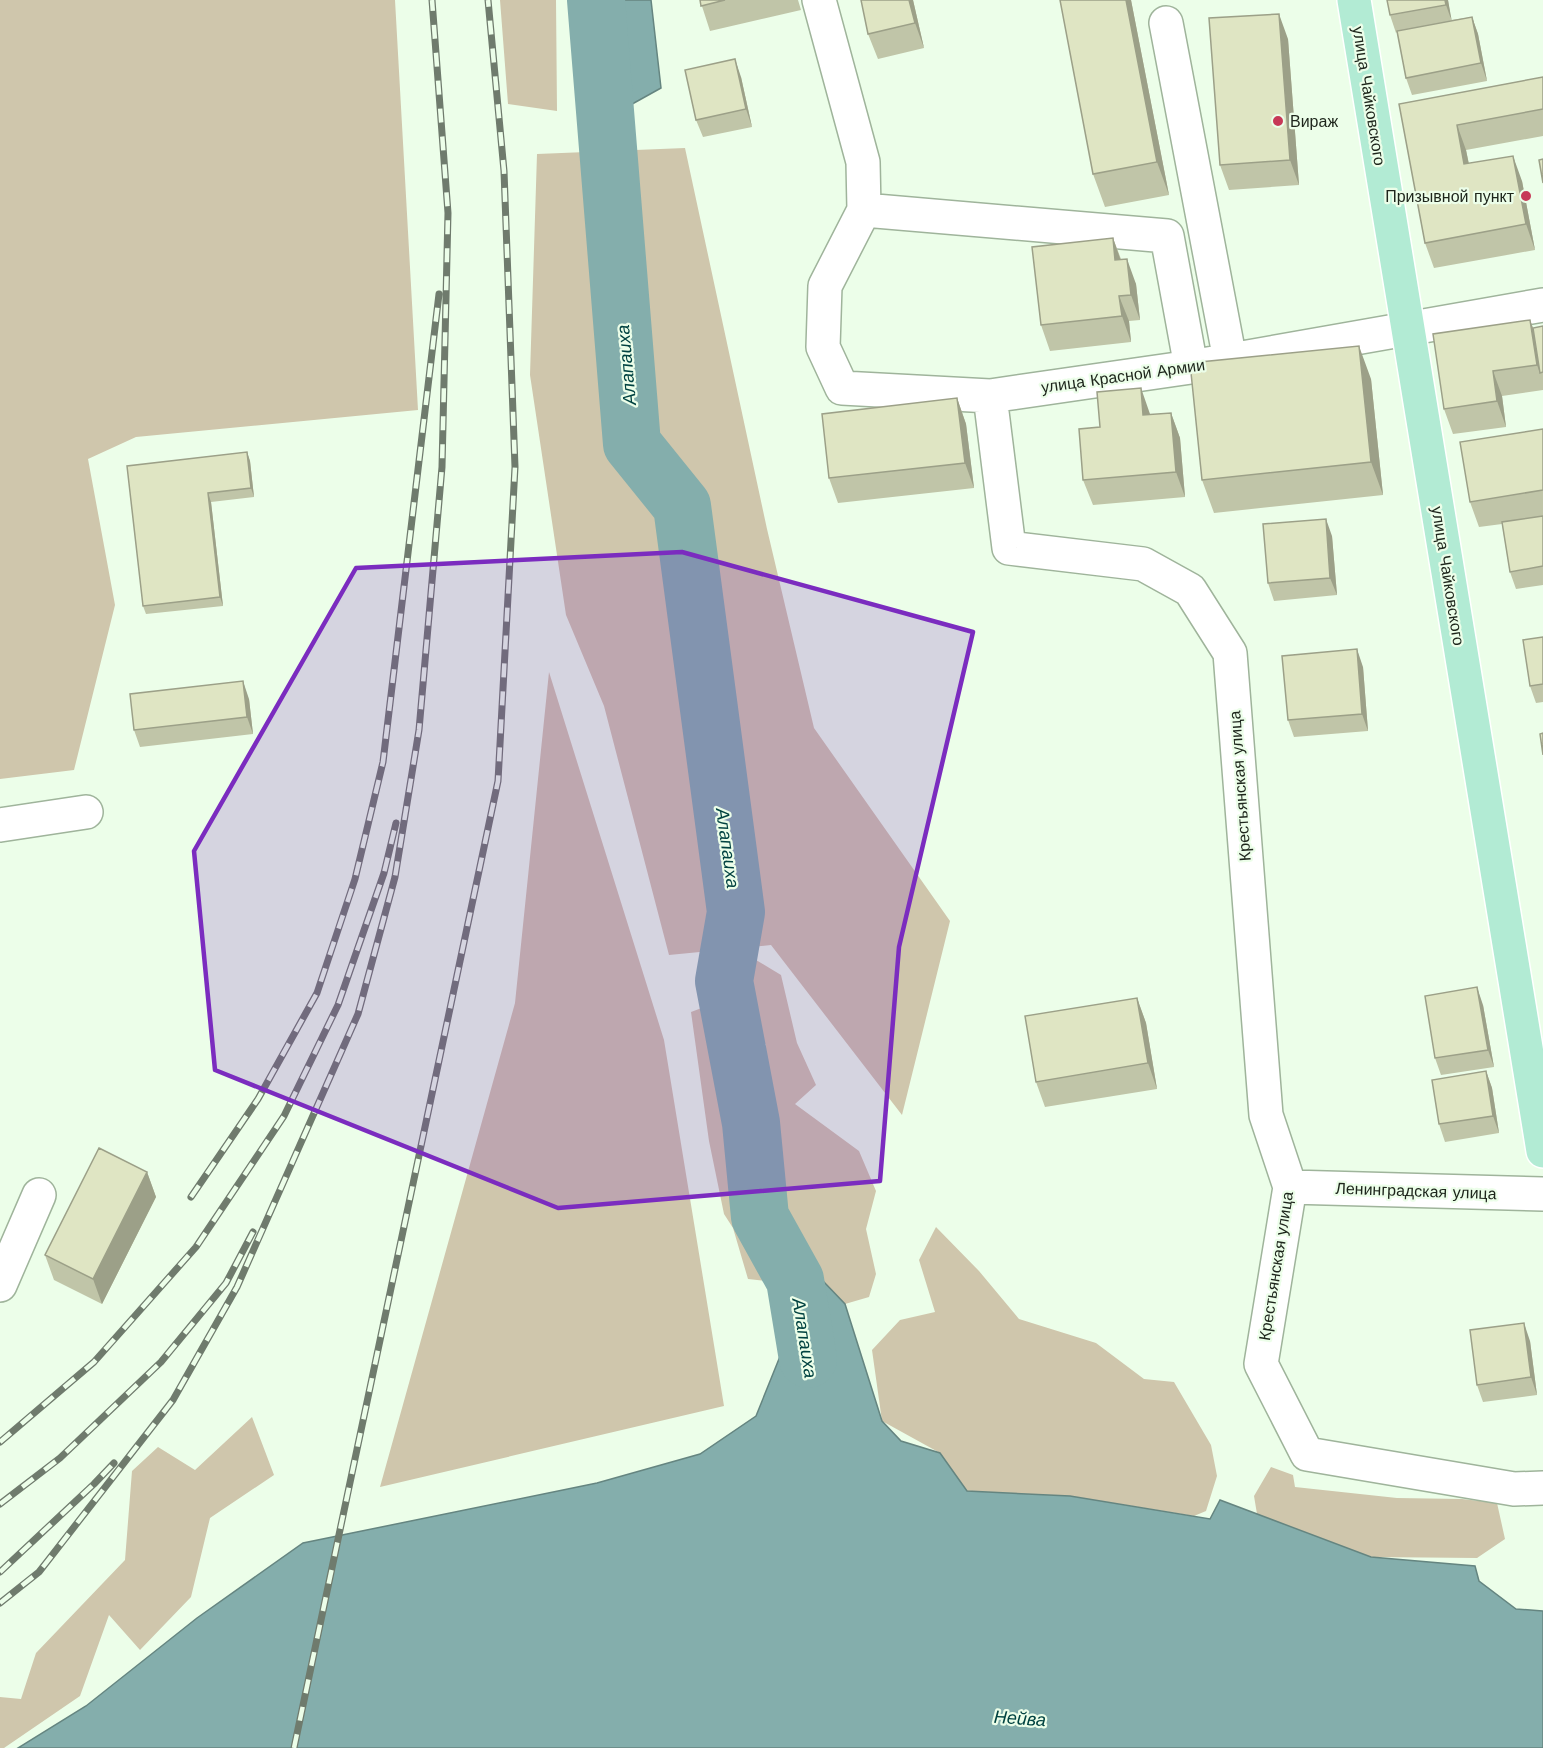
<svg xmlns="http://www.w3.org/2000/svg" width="1543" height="1748" viewBox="0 0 1543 1748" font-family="'Work Sans',sans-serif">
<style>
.green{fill:#cfc6ac}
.water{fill:#84aeac;stroke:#658580;stroke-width:1.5}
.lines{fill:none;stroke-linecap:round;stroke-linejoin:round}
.river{stroke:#84aeac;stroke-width:58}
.minor-casing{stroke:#9fb49b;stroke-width:36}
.major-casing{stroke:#fff;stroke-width:36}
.minor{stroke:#fff;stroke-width:33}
.major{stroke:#b2ebd4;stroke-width:33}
.rail-casing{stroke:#6f7b6d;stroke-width:7}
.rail{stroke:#ecfee9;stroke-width:4.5;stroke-dasharray:14;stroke-linecap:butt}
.wall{fill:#c0c5a8}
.shaded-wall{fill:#9ca088}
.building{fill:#dfe5c3;stroke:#9ca088;stroke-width:1.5}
.marked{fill:#7b2cbf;fill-opacity:0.2;stroke:#7b2cbf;stroke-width:4.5;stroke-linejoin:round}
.poi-dot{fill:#c73857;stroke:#ecfee9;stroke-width:2}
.labels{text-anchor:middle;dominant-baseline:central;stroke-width:4.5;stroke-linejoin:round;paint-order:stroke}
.street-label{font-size:16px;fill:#1d251b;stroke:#ecfee9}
.poi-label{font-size:16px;fill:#1d251b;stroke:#ecfee9;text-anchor:start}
.water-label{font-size:18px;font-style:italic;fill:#004240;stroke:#ecfee9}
</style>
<rect width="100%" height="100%" fill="#ecfee9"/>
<path class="green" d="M0,0H395L418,410L136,437L88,459L115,605L74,770L0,779Z
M500,0H556L557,111L508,104Z
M685,148L767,529L814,728L950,921L902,1115L771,945L669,955L604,706L566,615L530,375L537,154Z
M549,672L664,1040L724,1406L380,1487L515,1003Z
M746,954L781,975L797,1043L816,1085L795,1104L859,1151L876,1191L866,1229L876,1274L869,1297L845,1304L823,1281L806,1248L769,1211L775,1187L750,1056L766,1045L739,1009L730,970Z
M707,1006L724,1119L742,1212L774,1271V1282L748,1279L733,1228L724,1214L709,1141L691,1012Z
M936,1227L979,1271L1019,1319L1096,1343L1144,1379L1174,1382L1211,1445L1217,1476L1206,1511L1194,1516L1070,1496L967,1491L940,1453L882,1421L872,1350L900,1320L935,1312L919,1260Z
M252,1417L274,1475L210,1518L191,1597L140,1650L109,1615L80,1696L4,1748H0V1697L21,1699L36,1653L125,1560L132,1471L158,1447L195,1470Z
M1271,1467L1293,1475L1295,1487L1397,1498L1462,1499L1497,1503L1505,1539L1477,1558L1371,1557L1257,1514L1254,1496Z"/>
<path class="water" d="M573,0H651L661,88L607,118L585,100Z
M795,1280L823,1281L845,1304L882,1421L901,1441L940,1453L967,1491L1070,1496L1210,1519L1220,1500L1371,1557L1475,1566L1479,1581L1516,1609L1543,1611V1748H18L86,1706L197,1618L303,1543L597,1483L700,1454L756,1416L785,1344L772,1291Z"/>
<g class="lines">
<path class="river" d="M596,0L632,444L682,506L736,912L724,981L751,1123L760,1217L795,1280L808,1359"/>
<g class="minor-casing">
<path id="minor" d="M819,0L863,162L864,210L825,286L823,347L842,388L990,396L1191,367L1543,305
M1166,23L1230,360
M864,210L1167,236L1191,367
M990,396L1009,548L1143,564L1190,590L1230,653L1266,1115L1290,1187L1261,1364L1307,1454L1514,1489L1543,1488
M0,825L86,812
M1290,1187L1543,1194
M0,1285L39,1195"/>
</g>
<g class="major-casing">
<path id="major" d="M1354,0L1543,1151"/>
</g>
<use href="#minor" class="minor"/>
<use href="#major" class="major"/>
<g class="rail-casing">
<path id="rail" d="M191,1197L258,1099L317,993L355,879L383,762L439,294
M0,1442L94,1362L196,1247L284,1116L338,1005L384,873L396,823
M0,1504L60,1458L161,1362L226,1283L253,1232
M0,1572L94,1484L114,1463
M0,1603L39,1572L173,1400L237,1287L358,1014L395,877L419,730L442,467L448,213L432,0
M294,1748L498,781L515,467L504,171L488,0"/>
</g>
<use href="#rail" class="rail"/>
</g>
<path class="wall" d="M700,0H798L801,10L710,31Z
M913,0L924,48L878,59L868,34Z
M1060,0H1131L1169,195L1105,207L1093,174Z
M1448,0L1451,20L1472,17L1478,34L1487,81L1412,95L1406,78L1397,32L1396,33L1390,15Z
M1288,39L1299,185L1229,190L1220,165Z
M741,77L752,127L703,137L696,120Z
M1543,77V136L1466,150L1469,164L1522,181L1535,250L1434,268L1425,243L1399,104Z
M1113,238L1121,259L1136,284L1140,320L1129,321L1131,342L1050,351L1041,325Z
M1530,320L1533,328L1543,326V390L1502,396L1506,427L1453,434L1444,409Z
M1371,379L1383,495L1214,513L1202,480Z
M957,398L966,424L974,488L838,503L829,478Z
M1171,413L1180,438L1185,497L1093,505L1083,480L1100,427L1150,415Z
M1543,429V585L1516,589L1510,572L1502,524L1479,527L1470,502Z
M247,452L250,461L254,497L211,502L223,606L146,614L143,606L127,466Z
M1332,536L1337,595L1274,601L1268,583Z
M1543,637V702L1536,703L1530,686Z
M1363,667L1368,731L1294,737L1288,720Z
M249,699L253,734L140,747L134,730Z
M1137,998L1146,1023L1157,1089L1045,1107L1036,1082Z
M1483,1005L1494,1067L1441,1075L1435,1058Z
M1486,1071L1492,1088L1499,1133L1445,1142L1439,1124Z
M147,1172L156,1197L102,1304L54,1280L45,1255Z
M1530,1341L1537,1395L1483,1402L1477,1385Z"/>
<path class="shaded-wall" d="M909,0H913L924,48L915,23Z
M1126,0H1131L1169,195L1157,162Z
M1445,0H1448L1452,22L1446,5Z
M1279,14L1288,39L1299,185L1290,160Z
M1472,17L1478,34L1487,81L1481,63Z
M735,59L741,77L752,127L746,109Z
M1457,125L1466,150L1474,190L1464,164Z
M1513,156L1522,181L1535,250L1526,224Z
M1113,238L1122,264L1115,260Z
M1127,259L1136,284L1140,320L1131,295Z
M1119,296L1129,321L1131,342L1122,316Z
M1530,320L1539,345L1540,373L1537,365Z
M1359,346L1371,379L1383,495L1371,462Z
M1493,371L1502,396L1506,427L1497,401Z
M1141,388L1150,414L1152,441L1143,415Z
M957,398L966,424L974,488L965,463Z
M1171,413L1180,438L1185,497L1176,472Z
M247,452L250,461L254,497L251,488Z
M208,493L211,502L223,606L220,597Z
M1326,519L1332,536L1337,595L1330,578Z
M1357,649L1363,667L1368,731L1362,714Z
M243,681L249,699L253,734L247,717Z
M1477,987L1483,1005L1494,1067L1488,1050Z
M1137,998L1146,1023L1157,1089L1148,1063Z
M1486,1071L1492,1088L1499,1133L1493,1116Z
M147,1172L156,1197L102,1304L93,1279Z
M1524,1323L1530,1341L1537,1395L1531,1377Z"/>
<path class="building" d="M700,0H725L701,6Z
M861,0H909L915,23L868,34Z
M1060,0H1126L1157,162L1093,174Z
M1387,0H1445L1446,5L1390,15Z
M1279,14L1290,160L1220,165L1209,18Z
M1472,17L1481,63L1406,78L1397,31Z
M735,59L746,109L696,120L685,70Z
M1543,77V109L1457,125L1464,164L1513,156L1526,224L1425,243L1399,104Z
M1543,159V183L1539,160Z
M1113,238L1115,260L1127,259L1131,295L1119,296L1122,316L1041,325L1032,247Z
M1530,320L1537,365L1493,371L1497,401L1444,409L1433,334Z
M1543,326V372L1540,373L1533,328Z
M1359,346L1371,462L1202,480L1190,363Z
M1141,388L1143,415L1171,413L1176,472L1083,480L1079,429L1100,427L1097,392Z
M957,398L965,463L829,478L822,414Z
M1543,429V490L1470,502L1460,442Z
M247,452L251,488L208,493L220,597L143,606L127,466Z
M1543,516V566L1510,572L1502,522Z
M1326,519L1330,578L1268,583L1263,524Z
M1543,637V684L1530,686L1523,640Z
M1357,649L1362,714L1288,720L1282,656Z
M243,681L247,717L134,730L130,694Z
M1543,733V755L1540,734Z
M1477,987L1488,1050L1435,1058L1425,996Z
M1137,998L1148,1063L1036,1082L1025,1016Z
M1486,1071L1493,1116L1439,1124L1432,1080Z
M99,1148L147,1172L93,1279L45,1255Z
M1524,1323L1531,1377L1477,1385L1470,1330Z"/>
<path class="marked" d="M682,552L973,632L899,947L880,1181L558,1208L215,1070L194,851L356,568Z"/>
<g class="poi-dot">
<circle cx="1278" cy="121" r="6"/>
<circle cx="1526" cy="196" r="6"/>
</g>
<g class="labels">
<g class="street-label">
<text transform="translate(1369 96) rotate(81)">улица Чайковского</text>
<text transform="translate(1123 376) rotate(-8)">улица Красной Армии</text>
<text transform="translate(1448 576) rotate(81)">улица Чайковского</text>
<text transform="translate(1240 786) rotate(-94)">Крестьянская улица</text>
<text transform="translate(1416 1191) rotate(2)">Ленинградская улица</text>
<text transform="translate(1276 1266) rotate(-81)">Крестьянская улица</text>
</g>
<g class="poi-label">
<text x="1290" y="121">Вираж</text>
<text x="1514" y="196" text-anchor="end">Призывной пункт</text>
</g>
<g class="water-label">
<text transform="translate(626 365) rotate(-95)">Алапаиха</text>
<text transform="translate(728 848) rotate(82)">Алапаиха</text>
<text transform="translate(805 1338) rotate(81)">Алапаиха</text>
<text transform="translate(1020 1718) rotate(4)">Нейва</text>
</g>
</g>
</svg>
